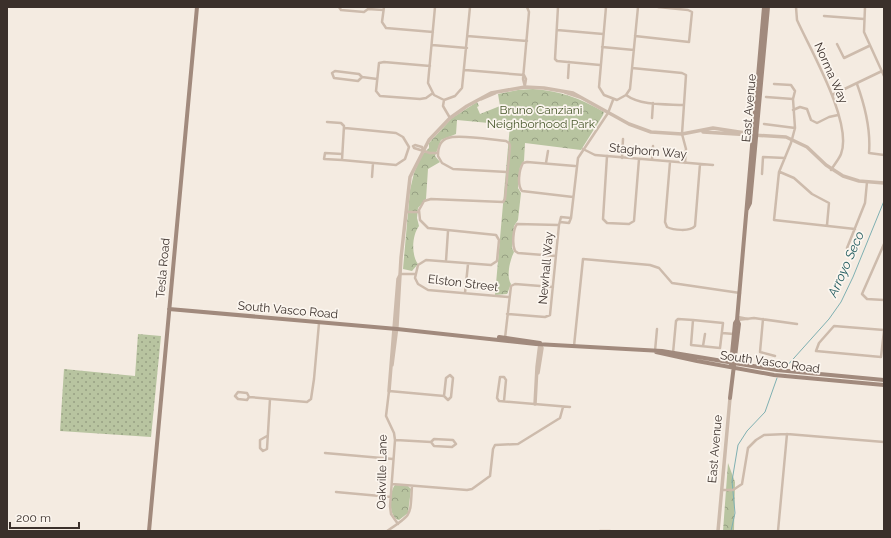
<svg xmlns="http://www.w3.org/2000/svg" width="891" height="538" viewBox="0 0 891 538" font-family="Raleway,sans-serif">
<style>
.grass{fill:url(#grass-dots)}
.forest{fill:url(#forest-crowns)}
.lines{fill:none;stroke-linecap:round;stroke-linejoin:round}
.stream{stroke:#7fb0b2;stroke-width:1}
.minor{stroke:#cdbbac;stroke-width:2.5}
.tertiary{stroke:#cdbbac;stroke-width:3.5}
.secondary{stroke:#a18a7d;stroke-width:4}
.labels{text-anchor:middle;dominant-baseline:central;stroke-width:3.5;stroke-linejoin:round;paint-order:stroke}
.street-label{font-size:12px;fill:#3b302b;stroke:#fbf5ee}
.park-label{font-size:12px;fill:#4a5a2e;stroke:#fbf5ee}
.water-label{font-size:13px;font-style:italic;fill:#1f5a5e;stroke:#fbf5ee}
</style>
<defs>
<pattern id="grass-dots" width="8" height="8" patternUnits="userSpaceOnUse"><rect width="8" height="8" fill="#b8c4a0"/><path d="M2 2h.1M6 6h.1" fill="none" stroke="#97a083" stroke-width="1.8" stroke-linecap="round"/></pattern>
<pattern id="forest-crowns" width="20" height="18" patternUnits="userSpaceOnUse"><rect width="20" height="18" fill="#b8c4a0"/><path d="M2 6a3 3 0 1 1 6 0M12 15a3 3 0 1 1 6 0" fill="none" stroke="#97a083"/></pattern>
</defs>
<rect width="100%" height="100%" fill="#f4ebe1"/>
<path class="grass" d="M138,334L161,336L151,437L60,431L64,369L135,376Z"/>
<path class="forest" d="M533,89C561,91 579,98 604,112L603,115L581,150L525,143L524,161L520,167L518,188L521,193L518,220L514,226L512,248L514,252C510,260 506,276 511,284L507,294L495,295L510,125L457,120L456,134L441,140L435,156L440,162L428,169L426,199L418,208L417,218L419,226C412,235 411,255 418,264L412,271L403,269L410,190L414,173L421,156L429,148V143L452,118L477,102L479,106L477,107L480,114L500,106L498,94L518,90Z
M728,463L735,482L734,531H723Z
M395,485L408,486L411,489L408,513L399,520C388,518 389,492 395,485Z"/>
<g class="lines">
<path class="stream" d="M786,367L829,319L841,302L853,277L884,201
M731,531L735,513L732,481L738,445L747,431L765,412L777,378"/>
<path class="minor" d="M339,7L341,10L364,12L368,9L383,10
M384,7L382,22L386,28L433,32
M435,7L428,83L434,95L444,100L455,96L462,88L470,7
M558,7L555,59L557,61L600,65
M606,7L599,87L604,95L617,100L626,95L630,89L638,7
M796,7L797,20C811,51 853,123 841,154C839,159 834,165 831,170
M865,7L864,32L884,76
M824,16L864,19
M557,30L603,34
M467,36L527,41
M635,36L689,42L692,12L688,10L658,7
M837,44L844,58L869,46
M432,45L467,48
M602,47L634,50
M430,66L384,62L379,63L376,91L380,96L420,99L426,98L433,93
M632,68L682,73L686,75L682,134L686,149L685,163
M465,70L524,75
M524,75L526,79L525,85
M362,77L358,81L334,78L332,73L335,71L359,74L362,77L377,79
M568,78L569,62
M774,84L791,85L795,91L793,99L795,128L791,143L779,172L774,220L855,229
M857,84C865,106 871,129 869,153L884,155
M525,87L523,79L529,12L527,7
M626,95C641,106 666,104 684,105
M832,95L882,71
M766,97L793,99
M444,100L443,106L450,118
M793,110L800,107L807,109L811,120L817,123L829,117L838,115
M652,118L653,103
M327,122L341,123L344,126L342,160L396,165L405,159L409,147L403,137L396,133L345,128
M764,124L795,128
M413,146L414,148L430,153H438
M413,146L415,145L422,147L423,150
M583,149L595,155L713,165
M607,156L603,219L607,223L629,224L634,221L639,159
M622,158L623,139
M342,160L324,159L325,153L342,154
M652,160L653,146
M670,162L665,222L667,227C673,230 690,232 695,226L700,164
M546,163L548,151
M507,172L453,169L442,163L438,156C438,148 440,140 448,138C459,134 493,140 506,141L509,143L510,146L505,199L503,202L431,199L424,201L419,210L420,220L428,228L496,235L499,240L497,261L491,265L426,260L418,265L415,278L418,284L428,290L508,297
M780,172L794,178L812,194L829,203L827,225
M762,174L763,157L785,158
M372,177L373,163
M573,197L522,191C517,185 519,170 523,163L527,162L575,166
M406,212H418
M560,222L569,223L571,218L578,158L608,113L613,100
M884,244L862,294L867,299L884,300
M847,248L865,203L867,182
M556,256L518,253L515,251C512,245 513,229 517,224L559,225
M446,261L448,231
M400,274H415
M465,293L468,264
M507,314L545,317L550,315L559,225L561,217L571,218
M738,317L748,319
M763,319L760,352L775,356
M693,320L723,323L720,348L691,345Z
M737,320L754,318L797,324
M884,330L834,326L819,343L816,351L881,357L884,331
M722,333L734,334
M505,338L511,286L515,284L553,287
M574,346L583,259L650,265L659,268L672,283L740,293
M703,346L705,334
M655,351L657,329
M673,353L676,321L678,319L693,320
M249,397L247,400L238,399L235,396L238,392L247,393L249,397L307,402L311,399L314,379L319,323
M504,401L506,380L504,377H500L497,398L499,401L570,407
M267,436L260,440V448L263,451L267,449L270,399
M396,440L431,442L434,439L453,440L456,444L452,447L434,446L431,442
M325,453L393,459
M392,484L467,490L472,489L490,476L493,449L495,445L518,444L560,418L563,407
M722,490H733L742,484L748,448L756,440L764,435L787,434L884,442
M336,492L391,497
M398,524L391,514L390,506L395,440L394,433L386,416L389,391L444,396L448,400L451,397L453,378L450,375L446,378L444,396
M387,531C413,514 410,516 412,486
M600,531H610
M778,531L787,434"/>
<path class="tertiary" d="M565,92L580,97
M481,99L495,93
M703,132L786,137L807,147L826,165L843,176L859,181L884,183
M392,365L397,326L401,258L410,177L429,140L450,118L467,106L491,93L525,87L544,88L573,93L629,124L651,132L682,134L713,128L752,134
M538,373L542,348L540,345
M389,391L398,279L400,275
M535,404L537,367L540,343
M718,531L730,398"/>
<path class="secondary" d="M747,209L750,203L768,7
M169,309L397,329L536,344L662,351L777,370L884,380
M499,337L540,343
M656,352L697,361L774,375L884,385
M731,364L735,323L737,320
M730,398L739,324L737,320L764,7
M149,531L197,7"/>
</g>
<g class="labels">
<g class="street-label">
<text transform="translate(831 73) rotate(66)">Norma Way</text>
<text transform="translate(749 108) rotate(-85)">East Avenue</text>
<text transform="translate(648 151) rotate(5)">Staghorn Way</text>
<text transform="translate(163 268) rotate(-85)">Tesla Road</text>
<text transform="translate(546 268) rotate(-85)">Newhall Way</text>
<text transform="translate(463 283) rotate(7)">Elston Street</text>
<text transform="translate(288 310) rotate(5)">South Vasco Road</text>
<text transform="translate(770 362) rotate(8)">South Vasco Road</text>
<text transform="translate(715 449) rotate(-85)">East Avenue</text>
<text transform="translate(382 472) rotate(-89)">Oakville Lane</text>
</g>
<g class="park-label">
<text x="541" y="110">Bruno Canziani<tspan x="541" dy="14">Neighborhood Park</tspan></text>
</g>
<g class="water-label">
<text transform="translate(846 264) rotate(-66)">Arroyo Seco</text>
</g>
</g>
<rect width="891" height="538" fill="none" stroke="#3b302b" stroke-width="16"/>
<path d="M10 522v6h69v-6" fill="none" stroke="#3b302b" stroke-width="2"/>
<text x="16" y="522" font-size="12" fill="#3b302b" stroke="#fbf5ee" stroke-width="3" paint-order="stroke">200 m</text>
</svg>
